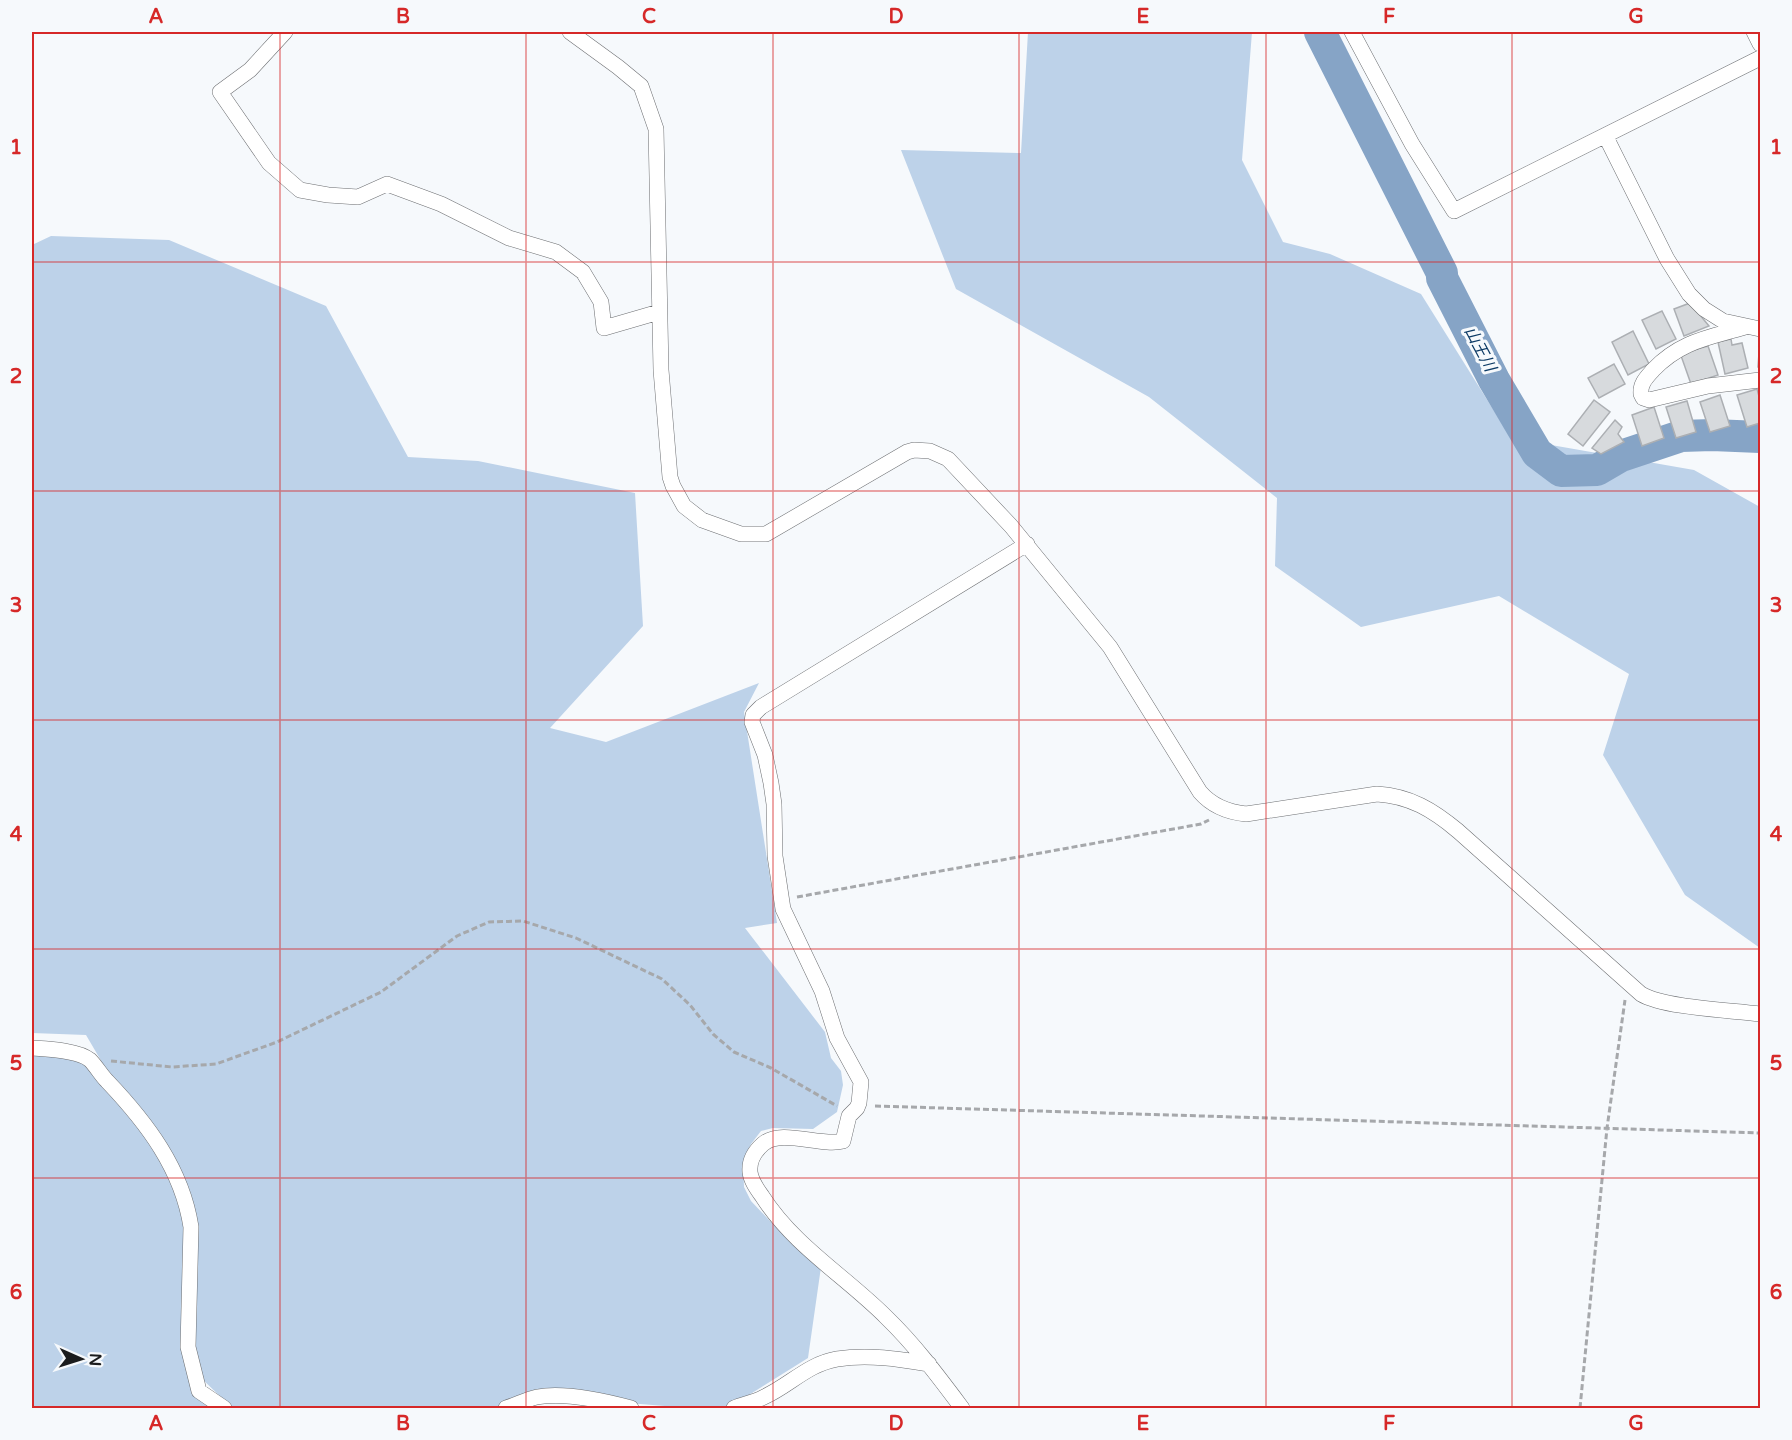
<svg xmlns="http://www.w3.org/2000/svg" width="1792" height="1440" viewBox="0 0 1792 1440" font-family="'Varela Round','Noto Sans JP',sans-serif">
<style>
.green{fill:#bdd2e9;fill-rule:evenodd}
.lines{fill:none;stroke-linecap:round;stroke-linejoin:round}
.river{stroke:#86a4c6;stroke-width:32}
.building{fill:#d7dadd;stroke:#acafb3;stroke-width:1.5}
.street-casing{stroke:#6d6f72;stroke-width:16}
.path{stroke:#a6a8ab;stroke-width:3;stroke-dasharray:6 3;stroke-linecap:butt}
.street{stroke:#fff;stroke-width:15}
.grid{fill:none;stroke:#d62828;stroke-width:1.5;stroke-opacity:0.55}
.labels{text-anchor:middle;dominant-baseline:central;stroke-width:6;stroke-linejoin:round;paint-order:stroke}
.water-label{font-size:16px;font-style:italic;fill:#0c3a65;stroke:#f6f9fc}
.neatline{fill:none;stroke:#d62828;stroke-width:2}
.grid-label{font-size:20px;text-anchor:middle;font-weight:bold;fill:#d62828}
</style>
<rect width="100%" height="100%" fill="#f6f9fc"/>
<path class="green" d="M1028,32H1252L1242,160L1283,242L1330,254L1421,294L1511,438L1694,470L1760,507V948L1685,895L1603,755L1629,674L1499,596L1361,627L1275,566L1277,498L1149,397L956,289L901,150L1021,153Z
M51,236L169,240L326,306L408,457L478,461L635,493L643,626L550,728L606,742L759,683L744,712L777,923L745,928L825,1032L831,1058L841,1071L843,1085L837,1112L813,1129L773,1128L761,1131L751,1144L743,1162L744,1187L751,1201L769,1220L821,1267L808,1358L728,1408H689L555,1397L511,1408H32V1047L89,1059L120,1093L86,1035L32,1033V245ZM198,1375L227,1403L199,1391Z"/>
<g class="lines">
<path class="river" d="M1320,32L1442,273V278L1494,380L1537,453L1561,471L1597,470L1621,456L1681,436L1712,435L1760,437"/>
</g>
<path class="building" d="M1690,303L1709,326L1684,336L1674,309Z
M1662,311L1676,339L1656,349L1642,320Z
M1633,331L1649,364L1628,375L1612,342Z
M1731,339L1732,345L1742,343L1748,368L1725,374L1718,342Z
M1760,339V368L1758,367Z
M1708,346L1718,375L1691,384L1679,350L1697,349Z
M1614,364L1625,384L1599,398L1588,378Z
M1757,389L1760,400V423L1747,427L1737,395Z
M1720,395L1730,426L1710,432L1700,402Z
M1594,400L1610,412L1583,446L1568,434Z
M1687,401L1696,432L1676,438L1666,407Z
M1654,407L1664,438L1642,446L1632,415Z
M1615,420L1622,427L1618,434L1624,442L1601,454L1592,448Z"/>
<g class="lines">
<g class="street-casing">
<path id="street" d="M285,32L250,70L220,92L269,163L300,190L328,195L358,197L387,184L441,204L509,238L556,252L583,272L601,302L604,328L659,312
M570,32L618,67L641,86L656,129L661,370L670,477L673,486L684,506L702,520L741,534H766L907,452L914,450L930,451L948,459L1011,526L1110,647L1200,792C1212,806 1227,812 1246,814L1377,794C1410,796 1433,810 1458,831L1641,994C1665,1008 1730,1010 1760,1014
M1352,32L1412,144L1454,211L1760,58
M1754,32L1760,44
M1606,137L1667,259L1689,294L1704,309L1723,321L1760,329
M1745,327C1708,338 1681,341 1653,370C1647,377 1640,383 1641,394L1643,398L1649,400L1708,386L1760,380
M32,1048C47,1049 78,1050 90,1060C96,1066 101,1075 107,1081C147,1123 182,1169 191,1227L188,1347L199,1391L224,1408
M506,1408C516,1405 527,1399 537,1397C563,1392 605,1401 631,1408
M734,1408C744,1404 755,1402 764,1397C790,1385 808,1364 837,1359C868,1354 899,1359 929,1364
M962,1408C938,1376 915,1345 886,1317C845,1276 794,1246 762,1196C757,1189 751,1181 750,1172C749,1161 755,1151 763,1144C781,1128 821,1147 843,1141L849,1116L857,1108L859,1103L861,1082L837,1038L822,991L783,909L775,856L774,804L771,783L765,755L752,722L753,715L761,707L1027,544"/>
</g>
<path class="path" d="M797,897L1201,824L1209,820
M111,1061L172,1067L216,1064L277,1042L381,992L457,936L489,922L523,921L576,938L662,979L690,1005L713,1034L734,1052L771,1068L837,1106
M875,1106L1760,1133
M1580,1408L1607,1128L1625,1000"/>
<use href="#street" class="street"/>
</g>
<path class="grid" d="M280,32V1408M526,32V1408M773,32V1408M1019,32V1408M1266,32V1408M1512,32V1408M32,262H1760M32,491H1760M32,720H1760M32,949H1760M32,1178H1760"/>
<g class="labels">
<g class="water-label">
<text transform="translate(1480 349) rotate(62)">山王川</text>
</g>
</g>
<rect width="1792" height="1440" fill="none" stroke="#f6f9fc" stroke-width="66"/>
<g transform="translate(81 1359) rotate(93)" stroke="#f6f9fc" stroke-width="4.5" paint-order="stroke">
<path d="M0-4.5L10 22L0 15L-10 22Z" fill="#1b1c1d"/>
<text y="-9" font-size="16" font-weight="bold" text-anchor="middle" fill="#1b1c1d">N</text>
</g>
<rect x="33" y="33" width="1726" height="1374" class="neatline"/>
<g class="grid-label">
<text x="156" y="23">A</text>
<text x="403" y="23">B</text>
<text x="649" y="23">C</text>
<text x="896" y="23">D</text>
<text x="1143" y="23">E</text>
<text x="1389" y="23">F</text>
<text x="1636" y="23">G</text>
<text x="16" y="154">1</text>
<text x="1776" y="154">1</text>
<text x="16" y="383">2</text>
<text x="1776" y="383">2</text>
<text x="16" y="612">3</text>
<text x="1776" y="612">3</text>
<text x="16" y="841">4</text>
<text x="1776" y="841">4</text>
<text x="16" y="1070">5</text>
<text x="1776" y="1070">5</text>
<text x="16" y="1299">6</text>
<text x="1776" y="1299">6</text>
<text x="156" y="1430">A</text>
<text x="403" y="1430">B</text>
<text x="649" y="1430">C</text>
<text x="896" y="1430">D</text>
<text x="1143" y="1430">E</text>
<text x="1389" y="1430">F</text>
<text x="1636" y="1430">G</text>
</g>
</svg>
